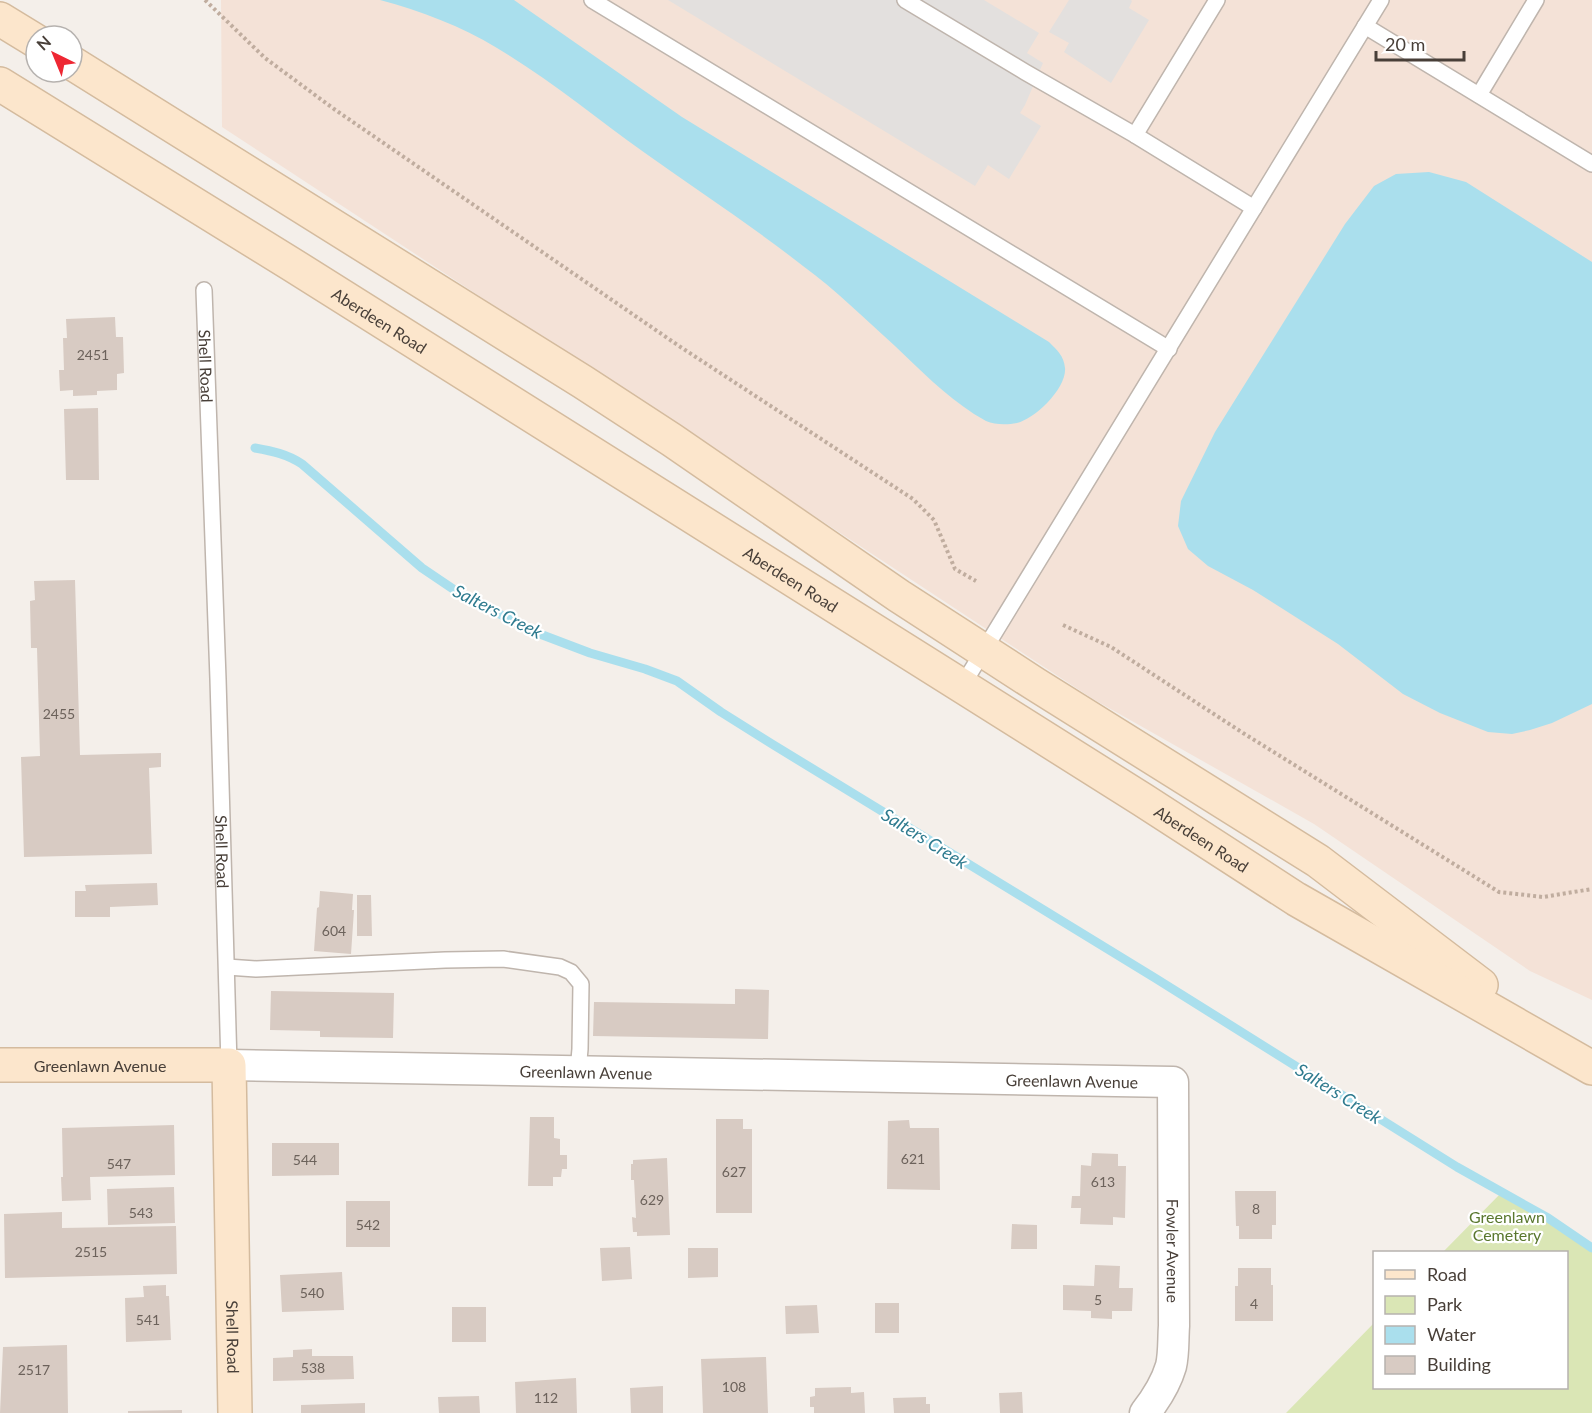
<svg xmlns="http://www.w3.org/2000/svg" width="1592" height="1413" viewBox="0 0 1592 1413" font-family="Lato,sans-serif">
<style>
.commercial{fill:#f4e2d7}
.green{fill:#dae6b5}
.parking{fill:#e3e0de}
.water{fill:#aadfed}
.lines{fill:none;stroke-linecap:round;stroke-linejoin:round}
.stream{stroke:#aadfed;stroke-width:9}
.building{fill:#d8cbc3}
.lane-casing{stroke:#bfb5ad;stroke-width:18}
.street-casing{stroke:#bfb5ad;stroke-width:33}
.secondary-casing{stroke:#d4bb9e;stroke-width:36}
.path{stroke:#c0ad9f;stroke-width:4;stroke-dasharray:3 3;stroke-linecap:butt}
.lane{stroke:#fff;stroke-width:15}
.street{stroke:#fff;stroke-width:30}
.secondary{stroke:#fce6cc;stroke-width:33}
.labels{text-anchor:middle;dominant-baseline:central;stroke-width:4.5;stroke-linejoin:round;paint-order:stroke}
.number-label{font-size:14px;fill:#6c625b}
.street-label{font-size:16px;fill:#483f38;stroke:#fff}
.park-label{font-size:16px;fill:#59772e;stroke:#fff}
.water-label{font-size:18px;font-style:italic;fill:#2f7b8f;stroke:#fff}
</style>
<rect width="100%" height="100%" fill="#f4efea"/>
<path class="commercial" d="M221,0H1592V1000L1530,971L1314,824L1093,699L222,127Z"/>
<path class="green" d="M1502,1192L1548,1218L1592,1248V1413H1286L1374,1323V1388H1566V1252H1443Z"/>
<path class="parking" d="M668,0H984L1039,33L1027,53L1043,63L1025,105L1020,113L1041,126L1009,179L988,165L975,186Z
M1069,0H1131L1132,1L1129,8L1149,20L1111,83L1064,52L1069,43L1049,32Z"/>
<path class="water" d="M380,0H514L682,117L1049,342C1057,350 1064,356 1065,368C1067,388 1035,419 1017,423C1007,425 995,425 986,421C982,419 978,416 974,414C945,395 920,370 895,346C865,319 836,290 803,266C752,226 697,190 645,153C596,118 549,79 497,48C461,26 421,11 380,0Z
M1429,172L1466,182L1592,262V704L1552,723L1530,730L1512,734L1488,732L1440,713L1403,694L1338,644L1253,590L1208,566L1188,549L1178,526L1181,501L1215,432L1345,224L1374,186L1396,174Z"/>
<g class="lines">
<path class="stream" d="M255,448C272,451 287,454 302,464L422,568L459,593L532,631L590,653L645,669L677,681L721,712L772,744L1155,978L1457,1167L1548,1218L1592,1248"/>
</g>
<path class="building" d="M115,317L116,337H123L124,373L117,374V390L97,391V395L73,396V390L60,391L59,370H64L63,338H67L66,319Z
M98,408L99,480H66L64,409Z
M75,580L80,755L161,753V767L149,768L152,854L24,857L21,757L40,756L37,648H31L30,601L35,600L34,581Z
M157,883L158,905L110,907V917H75V891H86L85,885Z
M320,891L353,894L352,910H354L351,954L314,951L317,908L319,907Z
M357,895H371L372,936H357Z
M735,989L769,990L768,1039L593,1036L594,1002L735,1004Z
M271,991L394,993L393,1038L320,1037V1031L270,1030Z
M530,1117H554V1138L560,1139V1155H567V1169H562L561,1177H553V1186H528Z
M716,1119H743V1129H752V1213H716Z
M909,1120L910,1128H939L940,1190L887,1189L888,1121Z
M174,1125L175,1175L90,1177L91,1200L62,1201L61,1177H63L62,1128Z
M272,1143H339V1175L272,1176Z
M1092,1153L1118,1154V1166H1126L1125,1218L1113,1217V1225L1080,1224L1081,1208H1071L1072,1196H1080L1081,1165L1091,1166Z
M667,1158L670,1235L637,1236V1232H633L632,1217L636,1218L634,1180H631V1164H633V1160Z
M174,1187L175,1223L108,1225L107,1189Z
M1235,1191H1276V1225H1272V1239H1239V1226H1236Z
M346,1201H390V1247H346Z
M62,1212V1228L176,1226L177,1274L5,1278L4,1214Z
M1012,1224L1037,1225V1249H1011Z
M630,1247L632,1279L602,1281L600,1248Z
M688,1248H718V1277L688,1278Z
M1095,1265L1120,1266L1119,1288H1133L1132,1311H1112V1319L1091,1318V1311L1063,1310V1285L1094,1286Z
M1238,1268H1271V1285H1273V1321H1235V1286H1238Z
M342,1272L344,1310L282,1312L280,1275Z
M166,1285V1296H169L171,1340L126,1342L125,1298L144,1297L143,1286Z
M875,1303H899V1333H875Z
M817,1305L819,1333L786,1334L785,1306Z
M452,1307H486V1342H452Z
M67,1345L68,1413H0L3,1347Z
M312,1349V1356H353L354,1379L273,1381V1358L293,1357V1350Z
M766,1357L768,1413H703L701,1359Z
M576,1378L577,1413H516L515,1382Z
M663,1386V1413H631L630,1388Z
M851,1387V1393L864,1392L865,1413H814V1407H810V1397L815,1396V1388Z
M1022,1392L1023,1413H1000L999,1393Z
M479,1396L480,1413H439L438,1397Z
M926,1397V1404H930V1413H894L893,1398Z
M365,1403V1413H301V1405Z
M182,1410V1413H128V1411Z"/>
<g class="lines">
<g class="lane-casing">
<g id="lane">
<path d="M592,0L1169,349"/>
<path d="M905,0L1025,72L1135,135L1254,208"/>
<path d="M1365,26L1592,164"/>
<path d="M1479,95L1536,0"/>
<path d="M1135,135L1217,0"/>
<path id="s1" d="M204,290L218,679L229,1065"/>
<path d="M962,686L1381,0"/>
<path d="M227,967L256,969L445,960L503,959L560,967L571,972L581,984L580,1049L578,1071"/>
</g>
</g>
<g class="street-casing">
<g id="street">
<path id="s2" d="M229,1065L1173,1082L1174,1326C1173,1339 1174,1353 1171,1366C1166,1383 1156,1399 1145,1413"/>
</g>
</g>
<g class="secondary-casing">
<g id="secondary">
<path d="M0,19L36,41"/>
<path d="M72,63L583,382L672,440L899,596L1035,684L1318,861L1481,985"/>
<path id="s3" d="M0,84L291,264L962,686L1143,800L1296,899L1592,1068"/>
<path id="s4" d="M0,1065H229L235,1413"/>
</g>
</g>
<path class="path" d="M205,0L265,58L334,109L679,346L913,499L934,520L955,569L976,581
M1063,625L1111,647L1243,733L1499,892L1543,897L1592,889"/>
<use href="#lane" class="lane"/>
<use href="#street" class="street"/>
<use href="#secondary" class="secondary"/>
</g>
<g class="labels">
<g class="number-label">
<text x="93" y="354">2451</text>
<text x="59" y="713">2455</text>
<text x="334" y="930">604</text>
<text x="913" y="1158">621</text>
<text x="305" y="1159">544</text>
<text x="119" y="1163">547</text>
<text x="734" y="1171">627</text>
<text x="1103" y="1181">613</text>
<text x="652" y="1199">629</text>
<text x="1256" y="1208">8</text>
<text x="141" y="1212">543</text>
<text x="368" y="1224">542</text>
<text x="91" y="1251">2515</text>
<text x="312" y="1292">540</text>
<text x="1098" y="1299">5</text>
<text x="1254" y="1303">4</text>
<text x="148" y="1319">541</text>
<text x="313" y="1367">538</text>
<text x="34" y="1369">2517</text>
<text x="734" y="1386">108</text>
<text x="546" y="1397">112</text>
</g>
<g class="street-label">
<text stroke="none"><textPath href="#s3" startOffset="447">Aberdeen Road</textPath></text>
<text stroke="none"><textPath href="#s1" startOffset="76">Shell Road</textPath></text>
<text stroke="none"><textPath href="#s3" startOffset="933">Aberdeen Road</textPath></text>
<text stroke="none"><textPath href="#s3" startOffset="1419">Aberdeen Road</textPath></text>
<text stroke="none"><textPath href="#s1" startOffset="562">Shell Road</textPath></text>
<text stroke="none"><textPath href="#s4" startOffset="100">Greenlawn Avenue</textPath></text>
<text stroke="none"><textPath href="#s2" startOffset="357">Greenlawn Avenue</textPath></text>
<text stroke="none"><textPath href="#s2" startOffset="843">Greenlawn Avenue</textPath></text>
<text stroke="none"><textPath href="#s2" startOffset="1113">Fowler Avenue</textPath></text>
<text stroke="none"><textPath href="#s4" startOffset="501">Shell Road</textPath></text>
</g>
<g class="park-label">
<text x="1507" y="1216">Greenlawn<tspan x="1507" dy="18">Cemetery</tspan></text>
</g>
<g class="water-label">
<text transform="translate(498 611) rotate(27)">Salters Creek</text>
<text transform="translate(925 838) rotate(32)">Salters Creek</text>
<text transform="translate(1339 1093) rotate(32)">Salters Creek</text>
</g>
</g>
<rect x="1373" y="1251" width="195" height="138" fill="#ffffff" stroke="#b6b2af" stroke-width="1.5"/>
<rect x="1385" y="1270" width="30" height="9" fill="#fce6cc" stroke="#b6b2af" stroke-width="1.5"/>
<text x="1427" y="1281" font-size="18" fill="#483f38">Road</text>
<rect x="1385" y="1296" width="30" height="18" fill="#dae6b5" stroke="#b6b2af" stroke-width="1.5"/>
<text x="1427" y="1311" font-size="18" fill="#483f38">Park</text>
<rect x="1385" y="1326" width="30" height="18" fill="#aadfed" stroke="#b6b2af" stroke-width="1.5"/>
<text x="1427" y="1341" font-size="18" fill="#483f38">Water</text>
<rect x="1385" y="1356" width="30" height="18" fill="#d8cbc3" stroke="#b6b2af" stroke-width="1.5"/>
<text x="1427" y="1371" font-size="18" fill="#483f38">Building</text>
<g transform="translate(54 54) rotate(317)"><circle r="28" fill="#ffffff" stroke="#b6b2af" stroke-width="1.5"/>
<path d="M0-4.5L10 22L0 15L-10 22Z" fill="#ee2733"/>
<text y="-9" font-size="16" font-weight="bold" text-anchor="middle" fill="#483f38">N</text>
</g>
<path d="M1376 51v9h88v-9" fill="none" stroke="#483f38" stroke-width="3"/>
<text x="1385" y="51" font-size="18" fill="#483f38" stroke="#ffffff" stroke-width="4.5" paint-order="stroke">20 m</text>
</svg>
